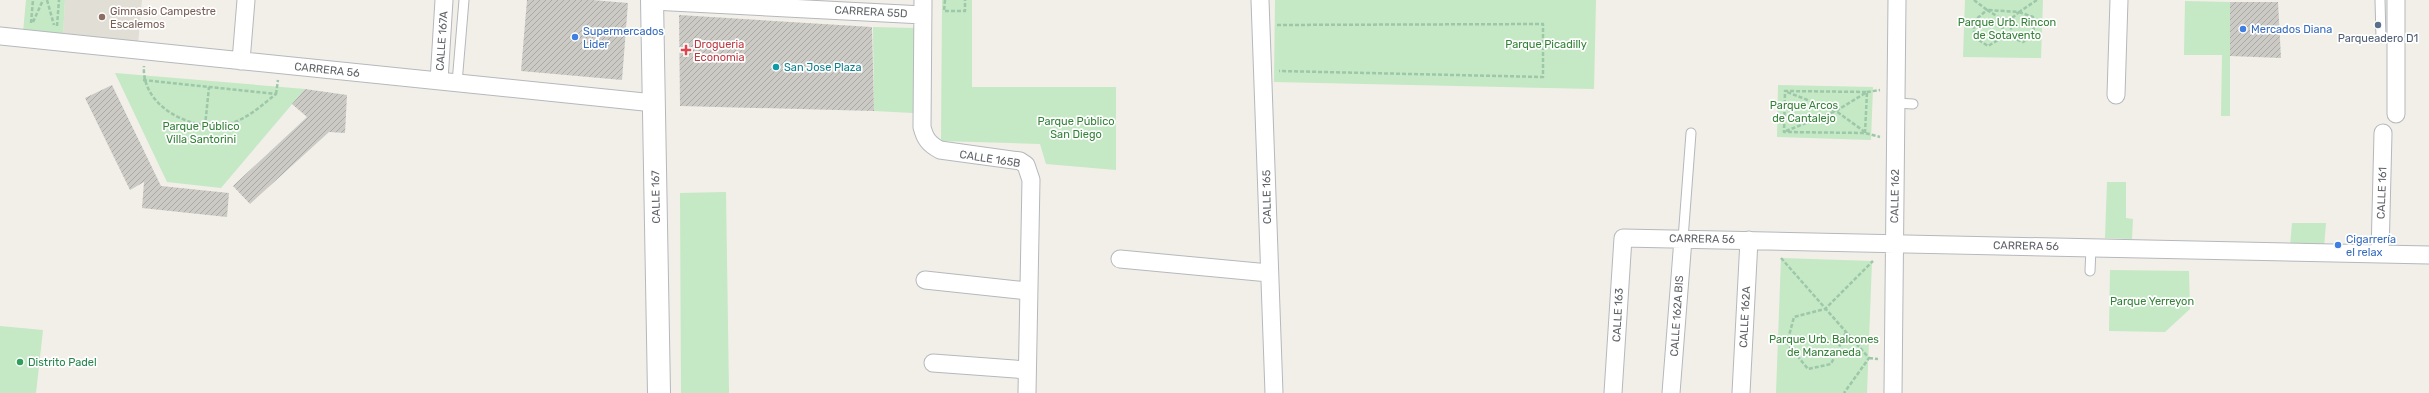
<svg xmlns="http://www.w3.org/2000/svg" width="2429" height="393" viewBox="0 0 2429 393" font-family="Rubik,sans-serif">
<style>
.education{fill:#e1ded6}
.green{fill:#c5e8c5}
.building{fill:url(#building-hatch)}
.lines{fill:none;stroke-linecap:round;stroke-linejoin:round}
.service-casing{stroke:#b5b8bc;stroke-width:11}
.minor-casing{stroke:#b5b8bc;stroke-width:19}
.tertiary-casing{stroke:#b5b8bc;stroke-width:24}
.path{stroke:#9cc7a9;stroke-width:2.5;stroke-dasharray:4 2;stroke-linecap:butt}
.service{stroke:#fff;stroke-width:9}
.minor{stroke:#fff;stroke-width:17}
.tertiary{stroke:#fff;stroke-width:22}
.education-dot{fill:#8d6e63;stroke:#fff;stroke-width:1.5}
.service-dot{fill:#5c6f8a;stroke:#fff;stroke-width:1.5}
.shop-dot{fill:#3f7fe0;stroke:#fff;stroke-width:1.5}
.health-dot{fill:#e0444e;stroke:#fff;stroke-width:1.5}
.culture-dot{fill:#0f9aa8;stroke:#fff;stroke-width:1.5}
.leisure-dot{fill:#2e9e5b;stroke:#fff;stroke-width:1.5}
.labels{text-anchor:middle;dominant-baseline:central;stroke-width:3.5;stroke-linejoin:round;paint-order:stroke}
.education-label{font-size:11px;fill:#785e54;stroke:#fff;text-anchor:start}
.street-label{font-size:11px;fill:#5f6368;stroke:#fff}
.park-label{font-size:11px;fill:#348238;stroke:#fff}
.shop-label{font-size:11px;fill:#366cbe;stroke:#fff;text-anchor:start}
.service-label{font-size:11px;fill:#4e5e75;stroke:#fff}
.health-label{font-size:11px;fill:#be3a42;stroke:#fff;text-anchor:start}
.culture-label{font-size:11px;fill:#0d838f;stroke:#fff;text-anchor:start}
.leisure-label{font-size:11px;fill:#27864d;stroke:#fff;text-anchor:start}
</style>
<defs>
<pattern id="building-hatch" width="6" height="6" patternUnits="userSpaceOnUse"><rect width="6" height="6" fill="#cccac5"/><path d="M-1 1l2-2M0 6l6-6M5 7l2-2" fill="none" stroke="#a9a8a4"/></pattern>
</defs>
<rect width="100%" height="100%" fill="#f1efe8"/>
<path class="education" d="M65,0H142L138,45L63,35Z"/>
<path class="green" d="M26,0H65L63,35L23,32Z
M942,0H972V87H1116V170L1046,164L1040,144L941,141Z
M1275,0H1596L1594,89L1274,82Z
M1965,0H2043L2041,58L1963,57Z
M2185,1L2230,2V116H2221L2222,55H2184Z
M873,27L914,28L913,113L874,111Z
M115,73L305,89L221,188L167,182Z
M1778,85L1873,87L1871,140L1777,137Z
M2107,182H2126V218L2133,219L2132,239L2105,238Z
M726,192L729,393H681L680,193Z
M2292,223H2326L2324,247L2290,246Z
M1781,258L1872,261L1867,393H1776Z
M2110,270L2189,271L2190,309L2165,332L2109,331Z
M0,326L43,330L36,393H0Z"/>
<path class="building" d="M527,0H592L628,3L622,80L521,71Z
M2230,2H2278L2281,58L2230,56Z
M679,15L872,27L874,111L680,106Z
M112,85L161,186L229,193L227,217L142,208L144,182L130,190L85,98Z
M305,89L347,95L345,133L329,132L250,204L233,186L307,117L292,104Z"/>
<g class="lines">
<g class="service-casing">
<path id="service" d="M2380,0L2381,38
M457,83L464,0
M1896,103L1913,104
M1683,239L1691,133
M2090,271L2091,248"/>
</g>
<g class="minor-casing">
<path id="minor" d="M923,0L922,127C925,139 929,144 940,150L1020,161L1026,165L1031,180L1027,393
M1260,0L1274,393
M652,1L923,15
M0,36L654,103
M241,61L246,0
M439,81L444,0
M2116,95L2119,0
M2396,114V0
M2380,254L2383,133
M1120,259L1269,273
M925,280L1028,291
M933,363L1027,370
M1613,393L1623,238L2429,255
M1671,393L1683,239
M1741,393L1749,240
M1893,393L1897,0"/>
</g>
<g class="tertiary-casing">
<path id="tertiary" d="M652,0L659,393"/>
</g>
<path class="path" d="M47,0L54,25
M945,0L944,11H965V0
M1974,0L1987,10L2019,12L2037,0
M1987,10L2003,20L2002,38L1988,46L1974,37V21Z
M2019,12L2033,17L2034,34L2023,42L2011,37V19Z
M33,22L43,0
M31,23L33,0
M1277,25L1543,24V77L1279,71
M57,26L59,0
M143,80L276,94C262,105 245,121 227,124C191,132 141,106 144,66
M276,94L278,80
M205,126L209,87
M1786,131L1836,111L1787,92
M1865,132L1836,111L1867,92L1880,90
M1865,133L1867,92L1785,91L1784,132L1865,133L1880,137
M1781,258L1869,358L1844,393
M1846,332L1831,364L1808,369L1787,343L1794,317L1825,309L1873,261
M1869,358L1878,359"/>
<use href="#service" class="service"/>
<use href="#minor" class="minor"/>
<use href="#tertiary" class="tertiary"/>
</g>
<circle class="education-dot" cx="102" cy="17" r="4"/>
<circle class="service-dot" cx="2378" cy="25" r="4"/>
<g class="shop-dot">
<circle cx="2243" cy="29" r="4"/>
<circle cx="575" cy="37" r="4"/>
<circle cx="2338" cy="245" r="4"/>
</g>
<path class="health-dot" d="M684 44h4v4h4v4h-4v4h-4v-4h-4v-4h4z"/>
<circle class="culture-dot" cx="776" cy="67" r="4"/>
<circle class="leisure-dot" cx="20" cy="362" r="4"/>
<g class="labels">
<g class="education-label">
<text x="110" y="11">Gimnasio Campestre<tspan x="110" dy="13">Escalemos</tspan></text>
</g>
<g class="street-label">
<text transform="translate(871 12) rotate(3)">CARRERA 55D</text>
<text transform="translate(442 41) rotate(-86)">CALLE 167A</text>
<text transform="translate(327 70) rotate(6)">CARRERA 56</text>
<text transform="translate(990 159) rotate(9)">CALLE 165B</text>
<text transform="translate(2382 193) rotate(-88)">CALLE 161</text>
<text transform="translate(1895 196) rotate(-89)">CALLE 162</text>
<text transform="translate(656 197) rotate(-91)">CALLE 167</text>
<text transform="translate(1267 197) rotate(-91)">CALLE 165</text>
<text transform="translate(1702 239) rotate(1)">CARRERA 56</text>
<text transform="translate(2026 246) rotate(1)">CARRERA 56</text>
<text transform="translate(1618 315) rotate(-87)">CALLE 163</text>
<text transform="translate(1677 316) rotate(-86)">CALLE 162A BIS</text>
<text transform="translate(1745 317) rotate(-87)">CALLE 162A</text>
</g>
<g class="park-label">
<text x="2007" y="22">Parque Urb. Rincon<tspan x="2007" dy="13">de Sotavento</tspan></text>
<text x="1546" y="44">Parque Picadilly</text>
<text x="1804" y="105">Parque Arcos<tspan x="1804" dy="13">de Cantalejo</tspan></text>
<text x="1076" y="121">Parque Público<tspan x="1076" dy="13">San Diego</tspan></text>
<text x="201" y="126">Parque Público<tspan x="201" dy="13">Villa Santorini</tspan></text>
<text x="2152" y="301">Parque Yerreyon</text>
<text x="1824" y="339">Parque Urb. Balcones<tspan x="1824" dy="13">de Manzaneda</tspan></text>
</g>
<g class="shop-label">
<text x="2251" y="29">Mercados Diana</text>
<text x="583" y="31">Supermercados<tspan x="583" dy="13">Lider</tspan></text>
<text x="2346" y="239">Cigarrería<tspan x="2346" dy="13">el relax</tspan></text>
</g>
<g class="service-label">
<text x="2378" y="38">Parqueadero D1</text>
</g>
<g class="health-label">
<text x="694" y="44">Drogueria<tspan x="694" dy="13">Economia</tspan></text>
</g>
<g class="culture-label">
<text x="784" y="67">San Jose Plaza</text>
</g>
<g class="leisure-label">
<text x="28" y="362">Distrito Padel</text>
</g>
</g>
</svg>
